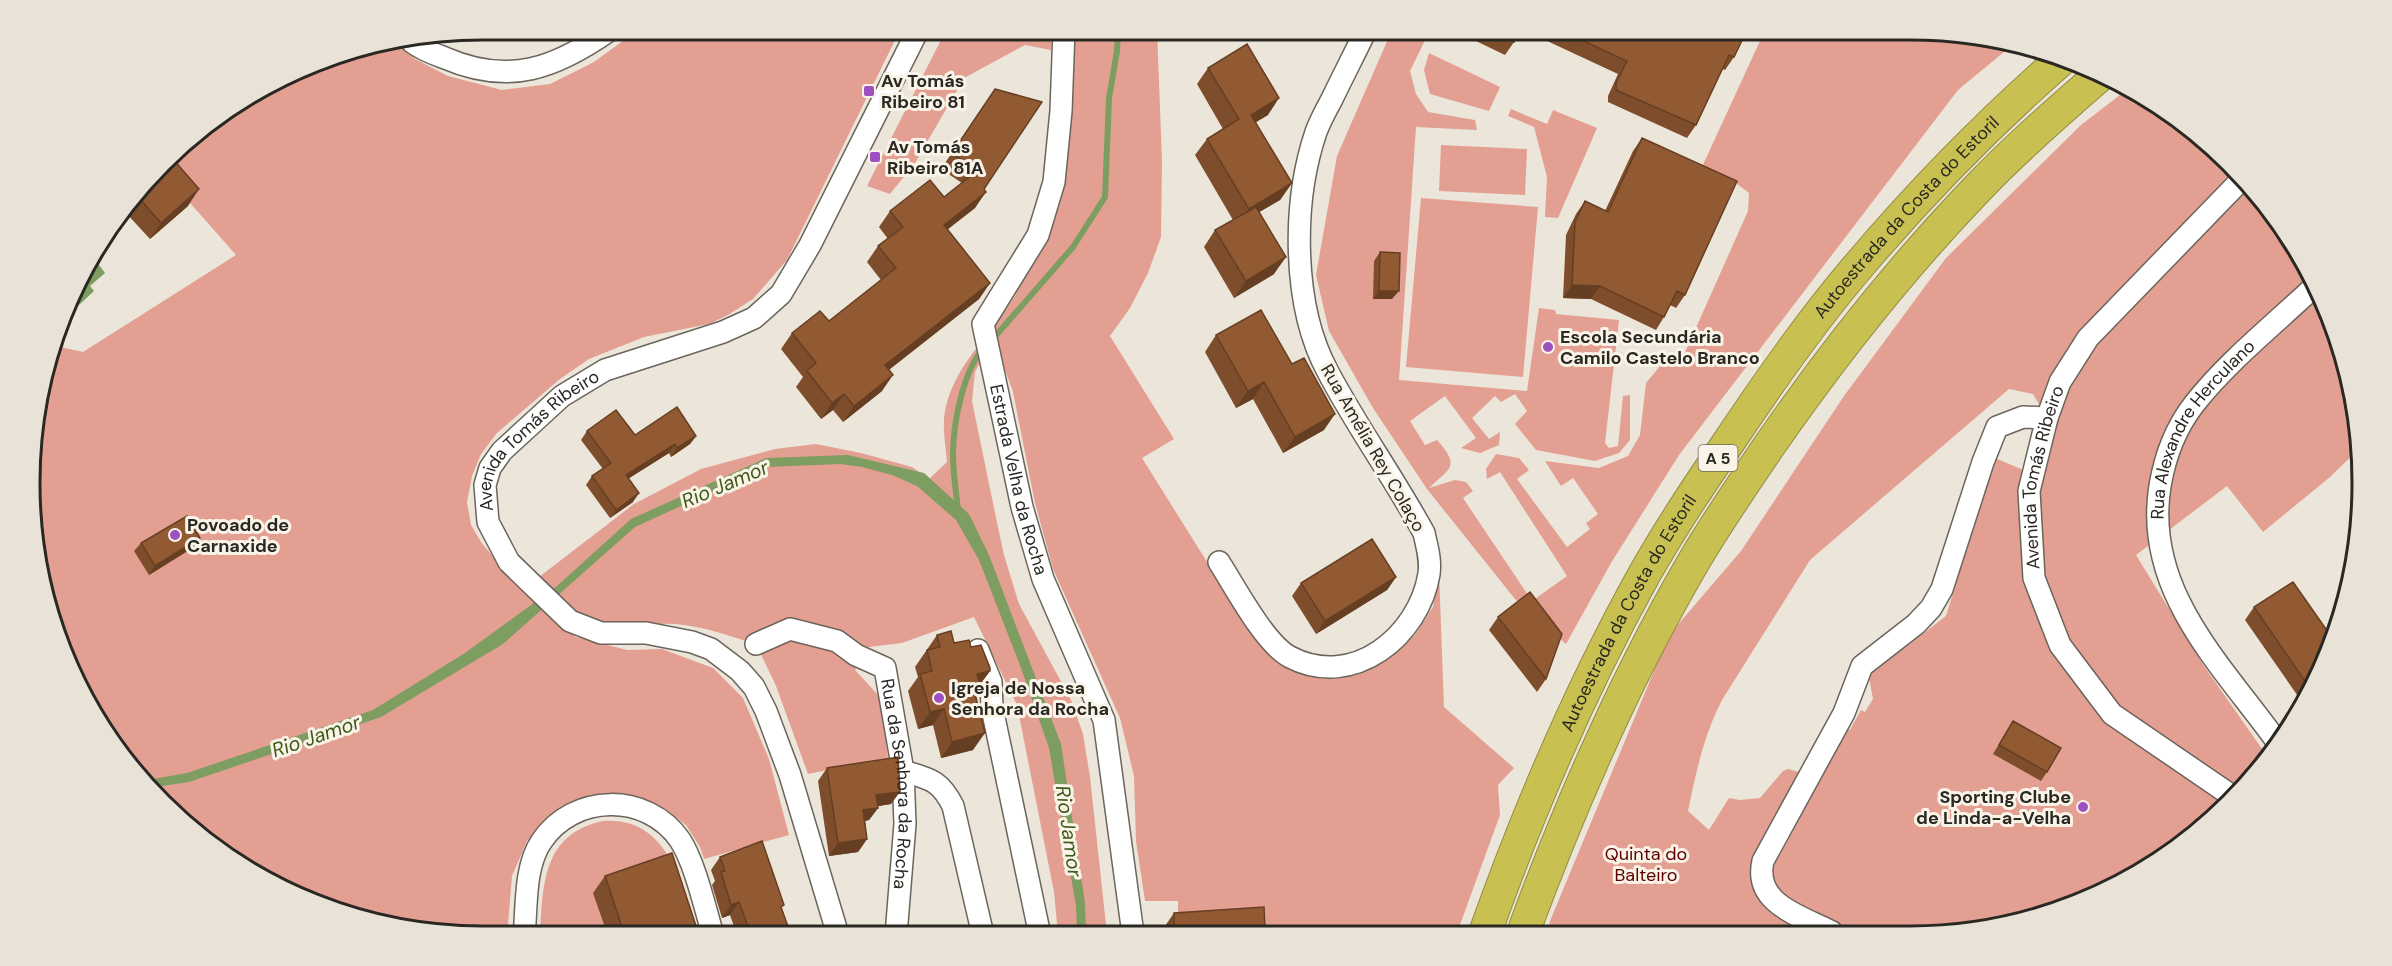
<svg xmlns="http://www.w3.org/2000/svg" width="2392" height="966" viewBox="0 0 2392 966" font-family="'DM Sans',sans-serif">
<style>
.green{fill:#e49f93}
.water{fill:#7e9d60}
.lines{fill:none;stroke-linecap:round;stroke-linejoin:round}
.stream{stroke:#7e9d60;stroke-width:6}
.minor-casing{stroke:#6b655b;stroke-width:24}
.highway-casing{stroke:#918b41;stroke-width:34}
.minor{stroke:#fff;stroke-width:21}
.highway{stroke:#c8c051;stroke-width:32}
.wall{fill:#7e4d2b}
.shaded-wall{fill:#663f23}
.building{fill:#925a32;stroke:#663f23;stroke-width:1.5}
.poi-dot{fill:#9f50c0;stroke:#faf3e7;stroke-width:2}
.labels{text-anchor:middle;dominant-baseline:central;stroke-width:6;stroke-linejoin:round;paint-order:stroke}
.shield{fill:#faf3e7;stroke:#68655e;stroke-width:1.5}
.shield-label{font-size:16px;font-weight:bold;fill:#2a2823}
.poi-label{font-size:18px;font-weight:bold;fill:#2a2823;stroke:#faf3e7;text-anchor:start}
.street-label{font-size:18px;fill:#2a2823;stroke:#faf3e7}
.park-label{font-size:18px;fill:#5c0100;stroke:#faf3e7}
.water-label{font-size:20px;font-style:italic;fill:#3d5a1a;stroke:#faf3e7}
.rim{fill:none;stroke:#2a2823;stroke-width:3}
</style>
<rect width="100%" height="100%" fill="#ece5da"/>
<path class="green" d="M638,30H900L787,260L753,299L728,315L709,324L644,337L589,359L560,379L497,433L481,454L472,476L467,502L471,525L481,542L507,574L576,637L627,650L662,649L713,668L743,698L769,759L789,835L704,859L700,847L686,825L665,810L628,796L590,797L556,812L527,841L512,876L507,936H483L338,912L207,842L142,781L91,710L39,571L34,424L54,339L60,347L83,352L236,255L161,170L185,142L257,91L337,54L397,44L415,59L448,76L502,90L550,84L594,62Z
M946,30H1052L1051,50L1025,45L964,78L915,163L890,194L867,186Z
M1071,30H1157L1162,161L1161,237L1148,273L1130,308L1110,336L1174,439L1142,458L1256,640L1272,656L1350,674L1387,660L1415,635L1433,607L1439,572L1444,707L1514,768L1498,785L1500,815L1457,933L1259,934L1178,920V901H1145L1136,841L1134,776L1120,718L1053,569L1035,503L1013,392L991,331L1015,296L1050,226Z
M1392,30H1430L1410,71L1416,94L1428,112L1475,120L1477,130L1416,127L1399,380L1527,391L1539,308L1555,310L1556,314L1619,320L1605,443L1609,448L1618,446L1623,396L1630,395V440L1619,453L1595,461L1536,450L1515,424L1527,411L1515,394L1501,402L1495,396L1472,418L1489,439L1500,432L1499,445L1480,453L1461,448L1476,438L1445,396L1410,421L1425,445L1437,440C1461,467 1450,468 1429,488L1455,480L1466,482L1473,491L1463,498L1532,601L1567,576L1500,472L1487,479L1486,469L1496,454L1519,458L1529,470L1517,479L1567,547L1590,529L1586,523L1598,514L1573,478L1561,486L1545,461L1599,468L1628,456L1640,435L1646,383L1660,366L1683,357L1748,211L1749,193L1728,177L1702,167L1765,30H1909L2010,47L1958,90L1679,455L1611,563L1566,644L1515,599L1427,489L1373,408L1329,331L1316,275L1337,156Z
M1429,53L1500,87L1489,111L1430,94L1424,70Z
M2129,88L2207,142L2268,207L2315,282L2346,365L2360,448L2330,477L2263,532L2227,486L2136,555L2204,666L2267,756L2207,824L2083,901L1968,932H1854L1784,895L1771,882L1774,866L1848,728L1850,730L1861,710L1865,712L1873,699L1869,677L1874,663L1906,647L1946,616L1995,458L2033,474L2047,418L2033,394L2009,389L1810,560L1722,700C1704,735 1696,772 1688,811L1709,830L1729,798L1740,800L1760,798L1783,771L1788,769L1799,772L1801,778L1755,858C1751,870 1752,878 1756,891L1813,932L1548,933L1550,921L1669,635L1741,551L1844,396L1946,258L2081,125Z
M1511,109L1547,124L1553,110L1597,128L1558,218L1545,217L1547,177L1534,127L1508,116Z
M1441,145L1527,149L1525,195L1439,191Z
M1421,198L1538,207L1523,377L1406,367Z
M979,345L984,355L975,372L972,401L995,513L1004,555L1019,604L1071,700L1083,734L1090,777L1107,934H1058L1054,892L1017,705L974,617L902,643L869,647L855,670L880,697L888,758L808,774L776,686L756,644C732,637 709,628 684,625C648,620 614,634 580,615C565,607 552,589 539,577L634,504L701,469L775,449L816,444L861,453L912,467L929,479L947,462C946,448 943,434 944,420C946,392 962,366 979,345Z
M603,821C639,819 658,836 674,866L608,936H540C543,885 542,834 603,821Z"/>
<path class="water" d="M96,261L105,273L90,286L94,291L79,305L72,298L84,271Z
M848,455L924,473L969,514L989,555L1061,744L1085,903L1086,934H1077L1076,906L1049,748L1021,668L979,560L956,520L917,486L892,475L862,467L840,464L766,467L635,527L503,644L381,717L189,782L149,788L142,781L187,773L373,710L465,653L557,586L631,519L766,458Z"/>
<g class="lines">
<path class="stream" d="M992,340L1073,247L1105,197L1109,98L1117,51L1118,30
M958,510C956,491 953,473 953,454C953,425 963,371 983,349"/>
<g class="minor-casing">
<g id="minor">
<path id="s1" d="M1064,30L1061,111L1054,182L1038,235L983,324L1022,507L1043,579L1104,720L1133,934"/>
<path d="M412,42C422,50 434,54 445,58C509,86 556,68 610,30"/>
<path d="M1219,562C1235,587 1265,644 1290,657C1353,690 1419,636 1429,574C1431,559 1427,547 1424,533C1394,478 1357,427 1328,372C1292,306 1292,203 1316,132C1320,121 1326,110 1332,99C1343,76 1355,53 1366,30"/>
<path id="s2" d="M756,644L790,629L837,641L856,655L885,668L903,771L905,824L896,935"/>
<path d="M978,650L991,682L992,708L1038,926V935"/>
<path id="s3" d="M2278,743C2222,665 2143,591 2160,486C2165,456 2176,427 2195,403C2228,361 2277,322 2316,285"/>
<path d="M903,771C930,779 940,780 953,806L983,935"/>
<path id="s4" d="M2232,796L2112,714L2060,645L2034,578L2029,491L2047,418L2060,382L2088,338L2242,179"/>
<path d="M1832,932C1801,916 1753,904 1763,861L1844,713L1862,666L1916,624L1931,608L1942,589L1983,462L1997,427L2023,417L2047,418"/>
<path id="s5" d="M838,935L790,775L766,711L754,687L740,671L711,649L692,642L646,633H601L570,621L509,562L488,522L485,485L490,468L502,451L562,396L605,370L723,332L754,318L781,294L810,245L918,30"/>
<path d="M524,936C527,907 524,868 541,842C573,793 647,792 680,840C695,863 705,908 713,935"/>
</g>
</g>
<g class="highway-casing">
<g id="highway">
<path id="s6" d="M1485,933C1529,809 1581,688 1645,573C1669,531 1695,491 1722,452C1765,387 1810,322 1861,263C1923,190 1991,121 2063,58"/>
<path d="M1523,933C1570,805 1625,679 1694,561C1717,522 1743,484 1769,446C1832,355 1900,269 1977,189C2015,149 2058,112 2100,75"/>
</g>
</g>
<use href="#minor" class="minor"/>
<use href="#highway" class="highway"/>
</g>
<path class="wall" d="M1271,30H1288L1276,37Z
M1453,30H1520L1514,42L1505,55Z
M1549,30H1747L1734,57L1725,70L1722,69L1696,125L1687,138L1608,102V96L1618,74L1545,40Z
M1208,68L1268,115L1255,122L1292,183L1280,200L1259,212L1274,274L1234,298L1204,247L1215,230L1233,220L1195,155L1207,139L1223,129L1197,84Z
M995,89L984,189L975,208L947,229L990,283L979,299L889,370L882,391L843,422L833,410L821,419L796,387L803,377L781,349L792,333L829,321L881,280L867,262L878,246L888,239L879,227L890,211L944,197L962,183L941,169Z
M1642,138L1685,295L1676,308L1670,305L1664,317L1656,330L1591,299L1563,298L1566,235L1576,214L1585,201L1605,211L1633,151Z
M172,158L188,206L150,239L126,213Z
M1380,252L1392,299H1373L1374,261Z
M1216,335L1324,430L1283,453L1253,399L1236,408L1205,352Z
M587,431L635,435L696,436L690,444L671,457L669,453L629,478L633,502L610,518L586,485L592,476L603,469L581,440Z
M200,538L194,547L149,575L134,551L141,543Z
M1396,577L1387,590L1316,634L1292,596L1301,583Z
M2254,607L2333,639L2302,702L2245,620Z
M1498,617L1546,679L1537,692L1489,630Z
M937,635L954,643L971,647L990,671L980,685L976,696L973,750L941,758L933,725L918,729L908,691L918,677L915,667Z
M2013,721L2047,772L2041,781L1993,754Z
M827,768L891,804L878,806V808L869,820L865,821L867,839L858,852L829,856L818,781Z
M720,857L782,909L791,935H737L730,915L722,918L712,885L715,881L711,870Z
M605,876L699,935L608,936L593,893Z
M1174,913L1262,934H1165V926Z"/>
<path class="shaded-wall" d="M483,30H556L548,33L517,38L519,36L490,34L480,31Z
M1281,30H1288L1276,37Z
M1279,98L1268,115L1240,132L1251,115Z
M1292,183L1280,200L1237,225L1249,209Z
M199,189L188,206L150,239L161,223Z
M986,192L975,208L933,241L944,225Z
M1286,257L1274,274L1234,298L1246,281Z
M990,283L979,299L874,381L885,365Z
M1572,285L1600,286L1591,299L1563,298Z
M1379,291H1399L1392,299H1373Z
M893,375L882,391L843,422L854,406Z
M1264,382L1253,399L1236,408L1248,391Z
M844,394L833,410L821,419L832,403Z
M1335,414L1324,430L1283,453L1295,437Z
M696,436L690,444L671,457L677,448Z
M675,444L669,453L620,484L626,475Z
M639,493L633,502L610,518L616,510Z
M200,538L194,547L149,575L155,566Z
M1396,577L1387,590L1316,634L1325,621Z
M990,671L978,687L977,674Z
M981,689L969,705L974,690Z
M944,709L933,725L918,729L930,712Z
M985,733L973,750L941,758L952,742Z
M900,792L891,804L867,808L876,795Z
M878,808L869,820L854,823L863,810Z
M867,839L858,852L829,856L838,843Z
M739,902L730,915L722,918L731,905Z
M1218,929L1215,934H1173L1174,932Z
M1265,929L1262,934H1242L1245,930Z"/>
<path class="building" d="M1488,30H1520L1514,42Z
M1560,30H1747L1734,57L1729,55L1696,125L1616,90V83L1627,61Z
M1247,44L1279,98L1251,115L1292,183L1249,209L1207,139L1239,119L1208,68Z
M995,89L1042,102L984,189L986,192L944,225L990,283L885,365L893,375L854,406L844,394L832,403L807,371L816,363L792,333L820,311L829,321L896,268L878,246L903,227L890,211L930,180L944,197L978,170L952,153Z
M1642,138L1737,181L1685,295L1677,291L1664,317L1600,286L1572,285L1575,222L1585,201L1608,212Z
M172,158L199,189L161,223L139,198Z
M1256,207L1286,257L1246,281L1215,230Z
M1380,252L1400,253L1399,291H1379Z
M1261,310L1292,364L1304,358L1335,414L1295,437L1264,382L1248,391L1216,335Z
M677,407L696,436L677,448L675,444L626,475L639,493L616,510L592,476L611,463L587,431L616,410L635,435Z
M187,516L200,538L155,566L141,543Z
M1372,539L1396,577L1325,621L1301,583Z
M2293,582L2333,639L2309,687L2254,607Z
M1530,592L1562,634L1546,679L1498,617Z
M951,631L954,643L969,640L971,647L981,645L990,668V671L977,674L981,689L974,690L985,733L952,742L944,709L930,712L920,674L932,671L927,650L940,647L937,635Z
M2013,721L2061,748L2047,772L1999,745Z
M898,757L900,792L876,795L878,808L863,810L867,839L838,843L827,768Z
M762,841L784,905L781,907L791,935H751L739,902L731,905L721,872L725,871L720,857Z
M672,853L699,935L625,936L605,876Z
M1264,907L1265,929L1245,930V934H1218V929L1174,932V913Z"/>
<g class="poi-dot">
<rect x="863" y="85" width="12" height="12" rx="3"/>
<rect x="869" y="151" width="12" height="12" rx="3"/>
<circle cx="1548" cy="347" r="6"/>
<circle cx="175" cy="535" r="6"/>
<circle cx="939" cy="698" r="6"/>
<circle cx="2083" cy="807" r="6"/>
</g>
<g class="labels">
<rect class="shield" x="1698.5" y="445" width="39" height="26" rx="4.5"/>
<g class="shield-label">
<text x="1718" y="458">A 5</text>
</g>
<g class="poi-label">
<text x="881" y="81">Av Tomás<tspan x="881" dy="21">Ribeiro 81</tspan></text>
<text x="887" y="147">Av Tomás<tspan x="887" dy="21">Ribeiro 81A</tspan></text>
<text x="1560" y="337">Escola Secundária<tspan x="1560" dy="21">Camilo Castelo Branco</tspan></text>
<text x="187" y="525">Povoado de<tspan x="187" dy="21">Carnaxide</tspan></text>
<text x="951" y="688">Igreja de Nossa<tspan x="951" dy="21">Senhora da Rocha</tspan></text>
<text x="2071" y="797" text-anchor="end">Sporting Clube<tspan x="2071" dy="21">de Linda-a-Velha</tspan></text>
</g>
<g class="street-label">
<text stroke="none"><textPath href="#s6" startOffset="837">Autoestrada da Costa do Estoril</textPath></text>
<text stroke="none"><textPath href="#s3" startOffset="362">Rua Alexandre Herculano</textPath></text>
<text stroke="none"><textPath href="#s5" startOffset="700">Avenida Tomás Ribeiro</textPath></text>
<text transform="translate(1373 448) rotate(60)">Rua Amélia Rey Colaço</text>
<text stroke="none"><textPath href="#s4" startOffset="406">Avenida Tomás Ribeiro</textPath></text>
<text stroke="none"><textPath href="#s1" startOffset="472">Estrada Velha da Rocha</textPath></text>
<text stroke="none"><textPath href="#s6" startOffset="351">Autoestrada da Costa do Estoril</textPath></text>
<text stroke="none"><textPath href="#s2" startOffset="258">Rua da Senhora da Rocha</textPath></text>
</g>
<g class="park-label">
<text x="1646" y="854">Quinta do<tspan x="1646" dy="21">Balteiro</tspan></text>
</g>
<g class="water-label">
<text transform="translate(725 484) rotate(-23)">Rio Jamor</text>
<text transform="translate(316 736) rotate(-19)">Rio Jamor</text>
<text transform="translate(1069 831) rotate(82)">Rio Jamor</text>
</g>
</g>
<path d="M0 0H2392V966H0ZM482 40H1910A442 442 0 0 1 2352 482V484A442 442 0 0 1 1910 926H482A442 442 0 0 1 40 484V482A442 442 0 0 1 482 40Z" fill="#e9e3d7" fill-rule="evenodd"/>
<path class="rim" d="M482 40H1910A442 442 0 0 1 2352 482V484A442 442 0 0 1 1910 926H482A442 442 0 0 1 40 484V482A442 442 0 0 1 482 40Z"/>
</svg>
